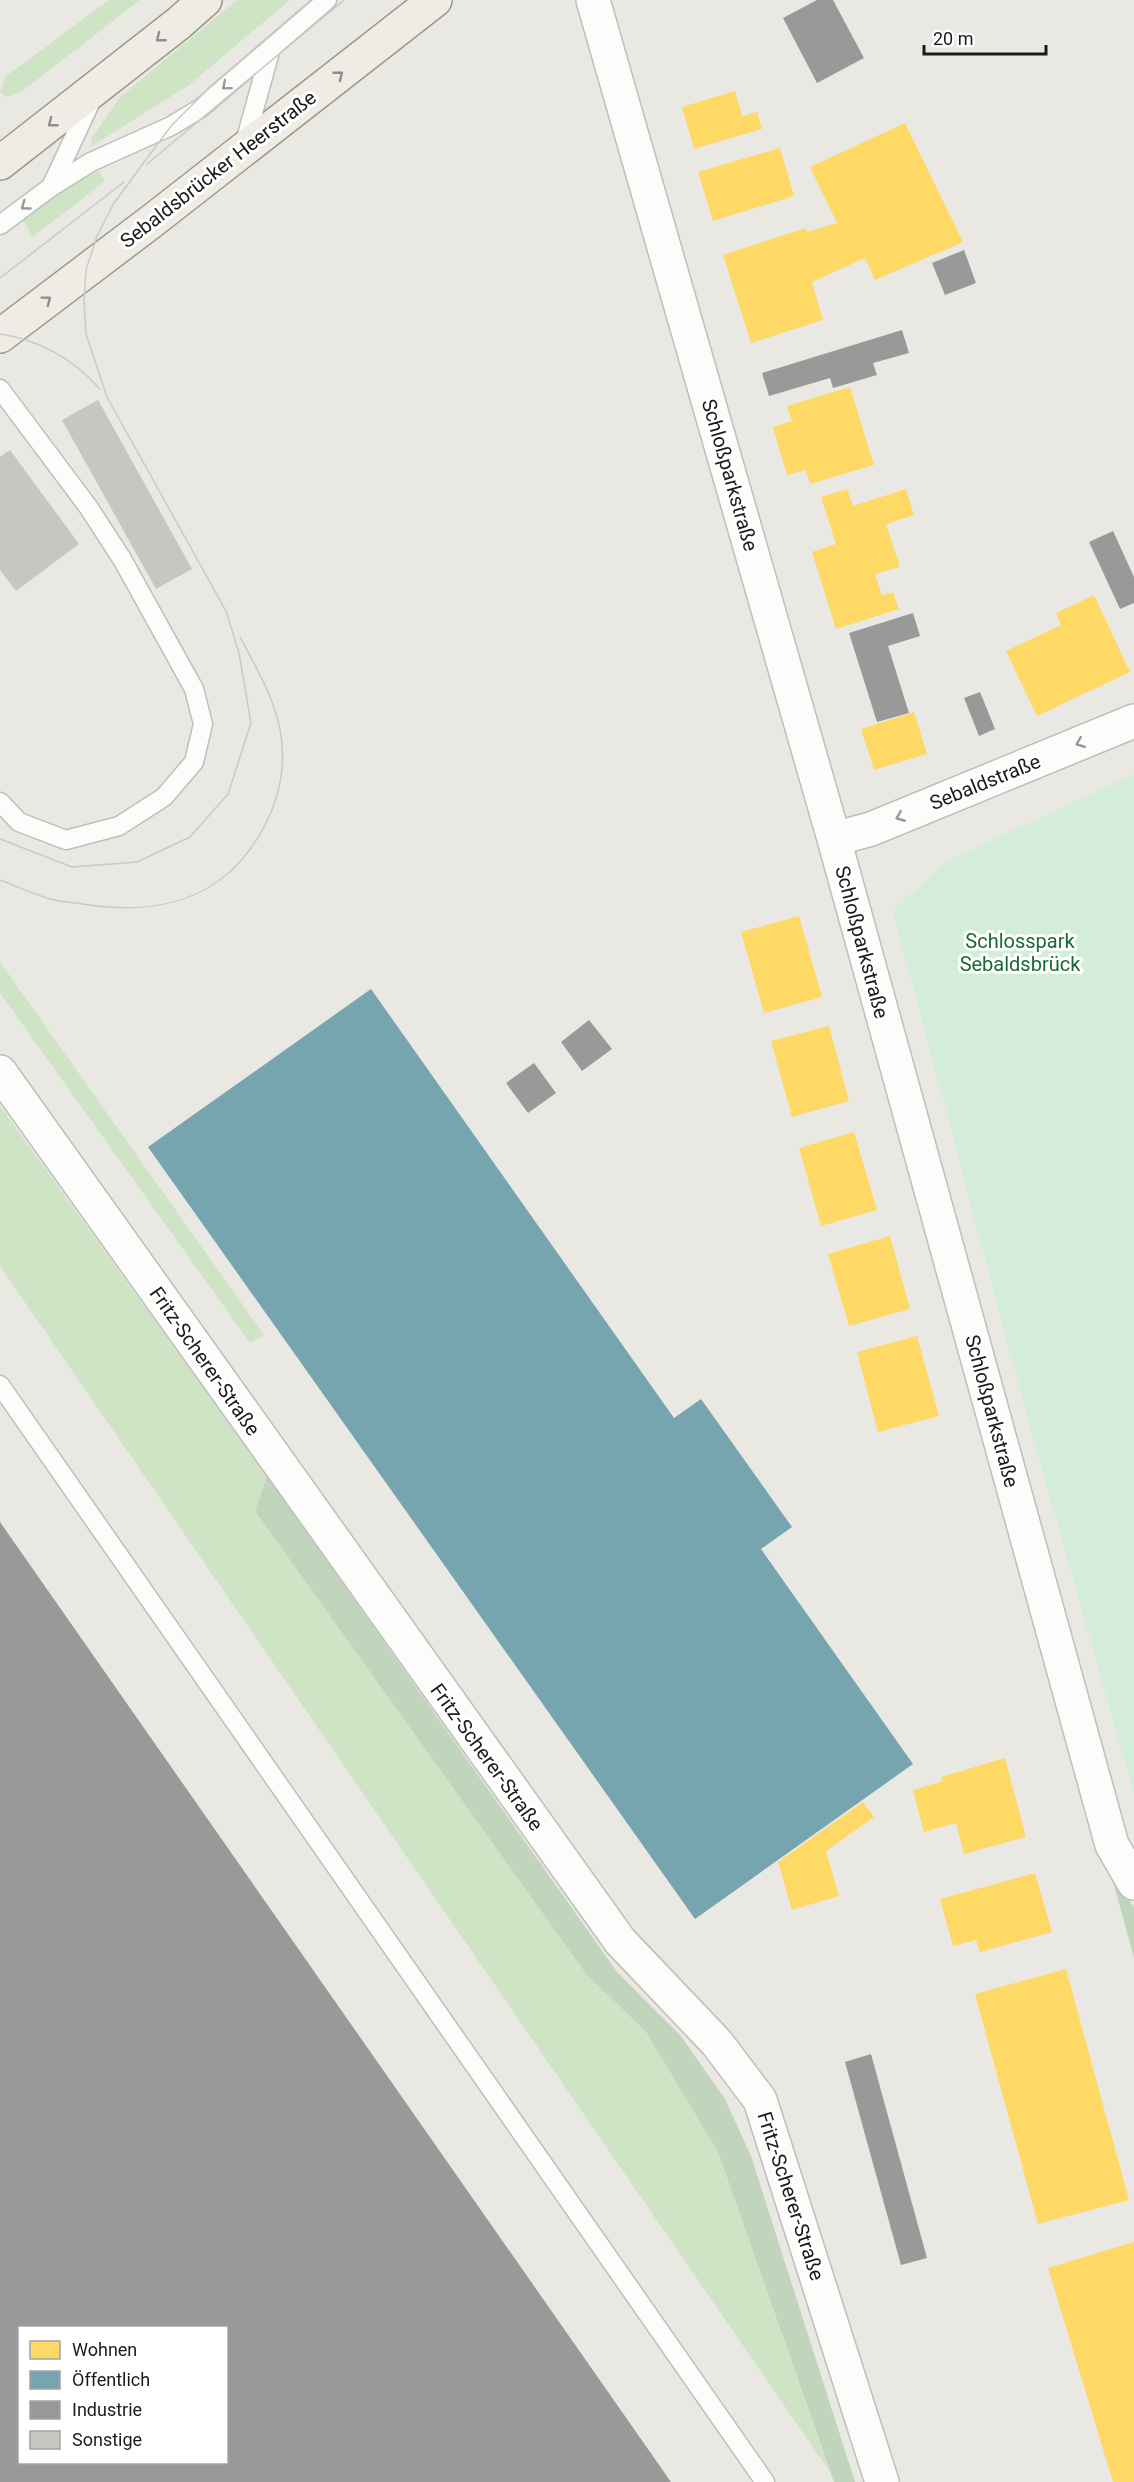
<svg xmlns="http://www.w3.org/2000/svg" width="1134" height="2482" viewBox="0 0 1134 2482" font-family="Roboto,sans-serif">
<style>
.grass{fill:#cfe4c5}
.forest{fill:#c0d5bb}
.park{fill:#d4edd9}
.homes{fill:#ffd966}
.public{fill:#76a5af}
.industry{fill:#999;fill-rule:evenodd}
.building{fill:#c7c6c3}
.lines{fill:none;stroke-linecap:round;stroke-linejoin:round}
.service-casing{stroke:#bfbebc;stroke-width:21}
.minor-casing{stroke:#bfbebc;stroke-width:36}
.primary-casing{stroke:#9b9983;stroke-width:36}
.service{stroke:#fcfcfb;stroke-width:18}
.minor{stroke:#fcfcfb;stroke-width:33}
.primary{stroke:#eeece4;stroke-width:33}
.tram{stroke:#c9c9c8;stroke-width:1.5}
.oneway{stroke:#8f8e8a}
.oneway2{stroke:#979796}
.labels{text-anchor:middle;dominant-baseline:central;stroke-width:6;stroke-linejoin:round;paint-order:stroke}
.street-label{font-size:20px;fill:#1b1b1b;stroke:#fff}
.park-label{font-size:20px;fill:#186a32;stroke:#fff}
</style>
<rect width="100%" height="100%" fill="#e9e8e3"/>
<path class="grass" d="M109,0H140L21,92L7,97L0,92L5,77Z
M237,0H290L189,85L92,146L91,139L120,97Z
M99,171L105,181L33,237L23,221L70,185Z
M0,962L264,1335L250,1343L0,993Z
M0,1106L267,1476L255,1511L586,1974L646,2032L718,2152L830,2472L0,1266Z"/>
<path class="forest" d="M267,1476L617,1972L681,2036L725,2099L751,2156L855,2482H834L718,2152L646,2032L586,1974L255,1511Z
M1113,1881L1134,1907V1958Z"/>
<path class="park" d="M1134,774V1794L1024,1406L893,911L943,863Z"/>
<path class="homes" d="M735,91L742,116L757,112L762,129L694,149L682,107Z
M905,123L963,242L875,280L865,258L812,282L823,320L751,343L723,255L806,228L807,232L837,223L810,167Z
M780,148L794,196L713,221L698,172Z
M850,387L874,465L810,484L806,470L787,475L773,427L792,421L787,406Z
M847,489L853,506L906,489L914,515L886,524L900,567L875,574L882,595L893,592L899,609L836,629L812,552L836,544L821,497Z
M1094,595L1130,672L1037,716L1006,651L1061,625L1056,613Z
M914,712L927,754L874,770L861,729Z
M799,916L822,997L764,1013L741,932Z
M829,1026L849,1101L792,1117L771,1041Z
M854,1132L877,1210L821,1226L799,1148Z
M890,1236L910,1309L849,1326L828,1254Z
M917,1336L939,1416L878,1432L857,1352Z
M1005,1758L1026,1837L964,1854L956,1823L924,1832L913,1790L943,1781L941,1777Z
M863,1802L874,1817L826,1851L839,1896L792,1910L778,1862Z
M1035,1873L1052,1932L980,1952L976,1940L953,1946L940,1899Z
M1066,1969L1129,2200L1038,2224L975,1994Z
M1134,2242V2482H1113L1048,2268Z"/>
<path class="public" d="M371,989L674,1418L701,1399L792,1527L761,1549L913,1764L695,1919L148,1147Z"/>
<path class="industry" d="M817,0H833L864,58L817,83L783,18Z
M964,250L976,283L945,295L932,263Z
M902,330L909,353L873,363L877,375L833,388L830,378L769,396L762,373Z
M1113,531L1134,577V603L1120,609L1089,542Z
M913,613L920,636L888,646L909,713L877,722L849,633Z
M980,692L995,729L979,736L964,698Z
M589,1020L612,1049L582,1071L561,1042Z
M534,1063L556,1093L528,1113L506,1083Z
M0,1522L671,2482H0ZM20,2328H226V2462H20Z
M871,2054L927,2258L901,2265L845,2062Z"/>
<path class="building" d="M98,400L192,569L156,589L62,420Z
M10,450L79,544L16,591L0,570V457Z"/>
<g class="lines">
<g class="service-casing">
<path id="service" d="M244,146L271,48
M51,187L93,97
M0,225L51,187L91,162L171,126L201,108L327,0
M0,389L89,508L122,559L194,689L203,724L194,762L164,797L119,826L66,840L19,822L0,802
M0,1385L765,2482"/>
</g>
<g class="minor-casing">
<path id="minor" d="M593,0L834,839L1112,1845L1134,1883
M834,839L871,829L1134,721
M0,1072L620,1941L717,2043L760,2100L882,2482"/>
</g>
<g class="primary-casing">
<path id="primary" d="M0,163L179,23L205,0
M0,336L152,221L435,0"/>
</g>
<use href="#service" class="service"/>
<use href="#minor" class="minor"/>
<use href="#primary" class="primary"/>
<path class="tram" d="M147,164L344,0
M0,278L124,182
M0,334C40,340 73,359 100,389
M0,839L72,867L137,862L190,837L228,794L251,723L239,653L226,611L107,397L86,334L84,302L86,270L97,236L114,203L171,126L211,86L311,0
M0,880C16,886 31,893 47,898C58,902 71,902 83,904C155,916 221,901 260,834C279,802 287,767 280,729C273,696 256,667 240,637"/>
</g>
<defs><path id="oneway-chevron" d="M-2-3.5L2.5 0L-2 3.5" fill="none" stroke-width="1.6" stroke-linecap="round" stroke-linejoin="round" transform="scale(1.5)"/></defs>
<g class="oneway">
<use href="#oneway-chevron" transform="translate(160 38) rotate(142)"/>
<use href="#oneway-chevron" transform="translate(339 75) rotate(-38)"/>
<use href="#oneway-chevron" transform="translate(52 123) rotate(142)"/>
<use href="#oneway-chevron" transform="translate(47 300) rotate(-37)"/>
</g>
<g class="oneway2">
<use href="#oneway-chevron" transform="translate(226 86) rotate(140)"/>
<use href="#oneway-chevron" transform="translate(25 206) rotate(144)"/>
<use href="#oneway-chevron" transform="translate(1080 743) rotate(158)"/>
<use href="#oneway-chevron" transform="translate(900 817) rotate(158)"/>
</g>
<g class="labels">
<g class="street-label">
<text transform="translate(218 169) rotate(-38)">Sebaldsbrücker Heerstraße</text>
<text transform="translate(730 475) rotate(74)">Schloßparkstraße</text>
<text transform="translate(985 782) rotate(-22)">Sebaldstraße</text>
<text transform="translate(862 942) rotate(75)">Schloßparkstraße</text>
<text transform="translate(205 1361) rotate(55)">Fritz-Scherer-Straße</text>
<text transform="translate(992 1411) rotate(75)">Schloßparkstraße</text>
<text transform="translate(487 1757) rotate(54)">Fritz-Scherer-Straße</text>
<text transform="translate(791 2196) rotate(72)">Fritz-Scherer-Straße</text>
</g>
<g class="park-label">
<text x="1020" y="941">Schlosspark<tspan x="1020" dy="23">Sebaldsbrück</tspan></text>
</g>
</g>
<rect x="18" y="2326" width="210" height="138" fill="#ffffff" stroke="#a4a4a4" stroke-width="1.5"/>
<rect x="30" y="2341" width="30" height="18" fill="#ffd966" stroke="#a4a4a4" stroke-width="1.5"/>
<text x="72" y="2356" font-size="18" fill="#1b1b1b">Wohnen</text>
<rect x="30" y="2371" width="30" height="18" fill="#76a5af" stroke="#a4a4a4" stroke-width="1.5"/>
<text x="72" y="2386" font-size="18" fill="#1b1b1b">Öffentlich</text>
<rect x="30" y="2401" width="30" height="18" fill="#999999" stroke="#a4a4a4" stroke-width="1.5"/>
<text x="72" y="2416" font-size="18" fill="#1b1b1b">Industrie</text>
<rect x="30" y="2431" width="30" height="18" fill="#c7c6c3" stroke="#a4a4a4" stroke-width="1.5"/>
<text x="72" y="2446" font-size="18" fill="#1b1b1b">Sonstige</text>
<path d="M924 45v9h122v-9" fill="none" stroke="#1b1b1b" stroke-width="3"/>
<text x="933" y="45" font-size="18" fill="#1b1b1b" stroke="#ffffff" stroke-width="4.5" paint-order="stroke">20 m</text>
</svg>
